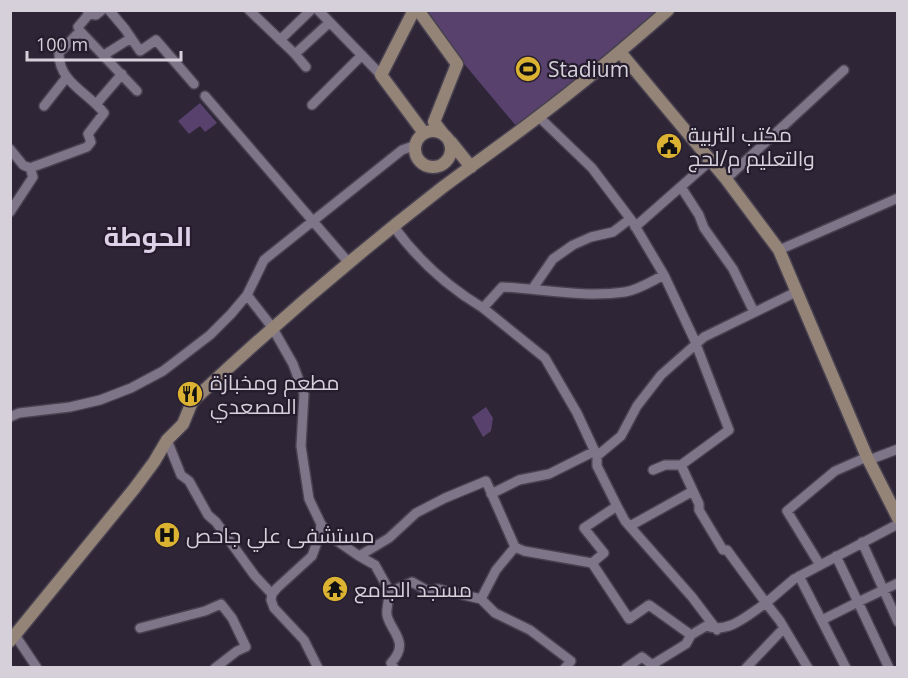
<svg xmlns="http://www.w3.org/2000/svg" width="908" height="678" viewBox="0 0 908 678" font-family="'Open Sans',Cairo,sans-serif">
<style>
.green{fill:#58416d}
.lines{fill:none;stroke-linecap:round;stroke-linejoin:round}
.street-casing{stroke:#48414f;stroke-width:12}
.secondary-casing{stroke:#48414f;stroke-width:15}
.street{stroke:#7f7589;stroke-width:9}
.secondary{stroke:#948478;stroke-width:12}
.labels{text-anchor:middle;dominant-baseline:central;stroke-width:4.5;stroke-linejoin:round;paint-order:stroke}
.poi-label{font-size:21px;fill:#d5d0da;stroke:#251d2d;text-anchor:start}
.district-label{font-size:27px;font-weight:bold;fill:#dcd1e7;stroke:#251d2d}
</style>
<rect width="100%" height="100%" fill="#2e2637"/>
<path class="green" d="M420,11H660L517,127Z
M200,103L217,123L205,132L200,126L189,134L178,121Z
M486,407L493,418L491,431L483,437L472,417Z"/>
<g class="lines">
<g class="street-casing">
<path id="street" d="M109,10L125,29L140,51L156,40L194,84
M249,10L295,54L330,22
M318,10L381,75
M89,14L96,15L102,10
M80,31L137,91
M280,40L311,10
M295,54L306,67
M104,55L131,38
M205,96L349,263
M97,103L122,74
M312,105L362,55
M44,106L66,78
M539,117L592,168L632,221L664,275L694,339L729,430L681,465L699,504V510L723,550H727L766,603C748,615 729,634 706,626L691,635L686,644L655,663L651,664L642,657L626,668
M10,149L23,165L30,168L87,147L91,142L88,134L104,113C89,93 58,82 59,53L80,31L78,27L89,14L87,10
M726,179L844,70
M681,187L699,215L704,228L733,269L754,312
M10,212L33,177L30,168
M394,227C418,260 448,287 483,308L502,287C543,289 584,298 625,292C638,290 652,281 664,275
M635,227L710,161
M779,250L898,198
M533,288L553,259L573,245L591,237L613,232L630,219
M247,295L272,327L293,364L304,394L301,446L309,499L321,524L320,534L312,556L277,588L272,594L271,600L274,608L304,640L318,668
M483,308L545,358L577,413L597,456
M10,417L19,413L70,407L100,400L131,388L163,371L210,335L231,314L247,295L264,260L402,150L416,145
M167,440L181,475L189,481L208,515L216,522L255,576L272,594
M869,460L898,449
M653,470L665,465H681
M491,494L519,480L549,474L595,451
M617,506L597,466V456L621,436L637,406L661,375L704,337L796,292
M321,524L330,536L359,556L389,538L416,513L445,498L486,481L515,547L524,551L592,563L604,553L584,528L617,506L625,521L692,597L717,630
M630,526L693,491
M862,542L898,622
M515,547L496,570L481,599L495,613L530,630L571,661L565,668
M359,556L375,565L390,592L412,582L428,591L438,589L481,599
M592,563L629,619L649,605L691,635
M820,565L787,511L835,471L867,457
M799,576L846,668
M390,592C389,598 386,609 387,615C390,631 411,642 391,663L394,668
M822,620L858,602L836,556
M140,628L205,611L221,604L232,618L246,647L237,651L215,668
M15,635L37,668
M746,668L784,628
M808,668L780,621L766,603L794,579L898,524
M889,668L858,602L898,583"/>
</g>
<g class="secondary-casing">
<path id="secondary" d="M414,10L381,75L424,133
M418,10L457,64L434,122L444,135
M620,52L726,179L779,250L867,457L898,518
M415 149a18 18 0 1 1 36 0a18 18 0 1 1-36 0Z
M451,142L471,167
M10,641L134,489L154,462L167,440L183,424L192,402L198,396C277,322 358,253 443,187C475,163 507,141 538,117C583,83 626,47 668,10"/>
</g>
<use href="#street" class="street"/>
<use href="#secondary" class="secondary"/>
</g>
<defs>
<g id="stadium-disc" transform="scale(1.35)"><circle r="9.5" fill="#dcb233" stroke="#251d2d"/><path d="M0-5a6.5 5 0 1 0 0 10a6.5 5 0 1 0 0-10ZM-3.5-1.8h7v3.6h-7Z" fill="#111"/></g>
<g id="civic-disc" transform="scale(1.35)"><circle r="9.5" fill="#dcb233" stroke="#251d2d"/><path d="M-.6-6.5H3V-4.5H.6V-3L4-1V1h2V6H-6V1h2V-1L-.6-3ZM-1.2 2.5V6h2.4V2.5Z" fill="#111"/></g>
<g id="restaurant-disc" transform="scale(1.35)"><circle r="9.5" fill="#dcb233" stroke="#251d2d"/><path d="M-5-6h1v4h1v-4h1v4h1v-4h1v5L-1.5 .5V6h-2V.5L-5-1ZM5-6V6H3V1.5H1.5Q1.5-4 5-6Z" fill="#111"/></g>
<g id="hospital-disc" transform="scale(1.35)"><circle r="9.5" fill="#dcb233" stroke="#251d2d"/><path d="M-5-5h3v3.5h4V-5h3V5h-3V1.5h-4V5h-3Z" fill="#111"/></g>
<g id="temple-disc" transform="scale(1.35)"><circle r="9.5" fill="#dcb233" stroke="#251d2d"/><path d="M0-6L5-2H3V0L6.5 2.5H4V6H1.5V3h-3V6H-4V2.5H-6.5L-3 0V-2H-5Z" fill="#111"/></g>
</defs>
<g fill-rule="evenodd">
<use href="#stadium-disc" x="528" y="69"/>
<use href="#civic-disc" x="669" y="146"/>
<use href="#restaurant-disc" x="190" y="394"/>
<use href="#hospital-disc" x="167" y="535"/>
<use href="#temple-disc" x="335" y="589"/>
</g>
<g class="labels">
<g class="poi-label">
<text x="548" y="69">Stadium</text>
<text x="688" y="134">مكتب التربية<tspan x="688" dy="24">والتعليم م/لحج</tspan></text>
<text x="210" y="382">مطعم ومخبازة<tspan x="210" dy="24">المصعدي</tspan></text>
<text x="186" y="535">مستشفى علي جاحص</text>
<text x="354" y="589">مسجد الجامع</text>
</g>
<g class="district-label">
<text x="148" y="235">الحوطة</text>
</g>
</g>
<rect width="908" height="678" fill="none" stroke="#d5d0da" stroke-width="24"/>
<path d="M27 51v9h154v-9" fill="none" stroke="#d5d0da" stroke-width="3"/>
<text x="36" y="51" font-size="18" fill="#d5d0da" stroke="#251d2d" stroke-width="4.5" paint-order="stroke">100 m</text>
</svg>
